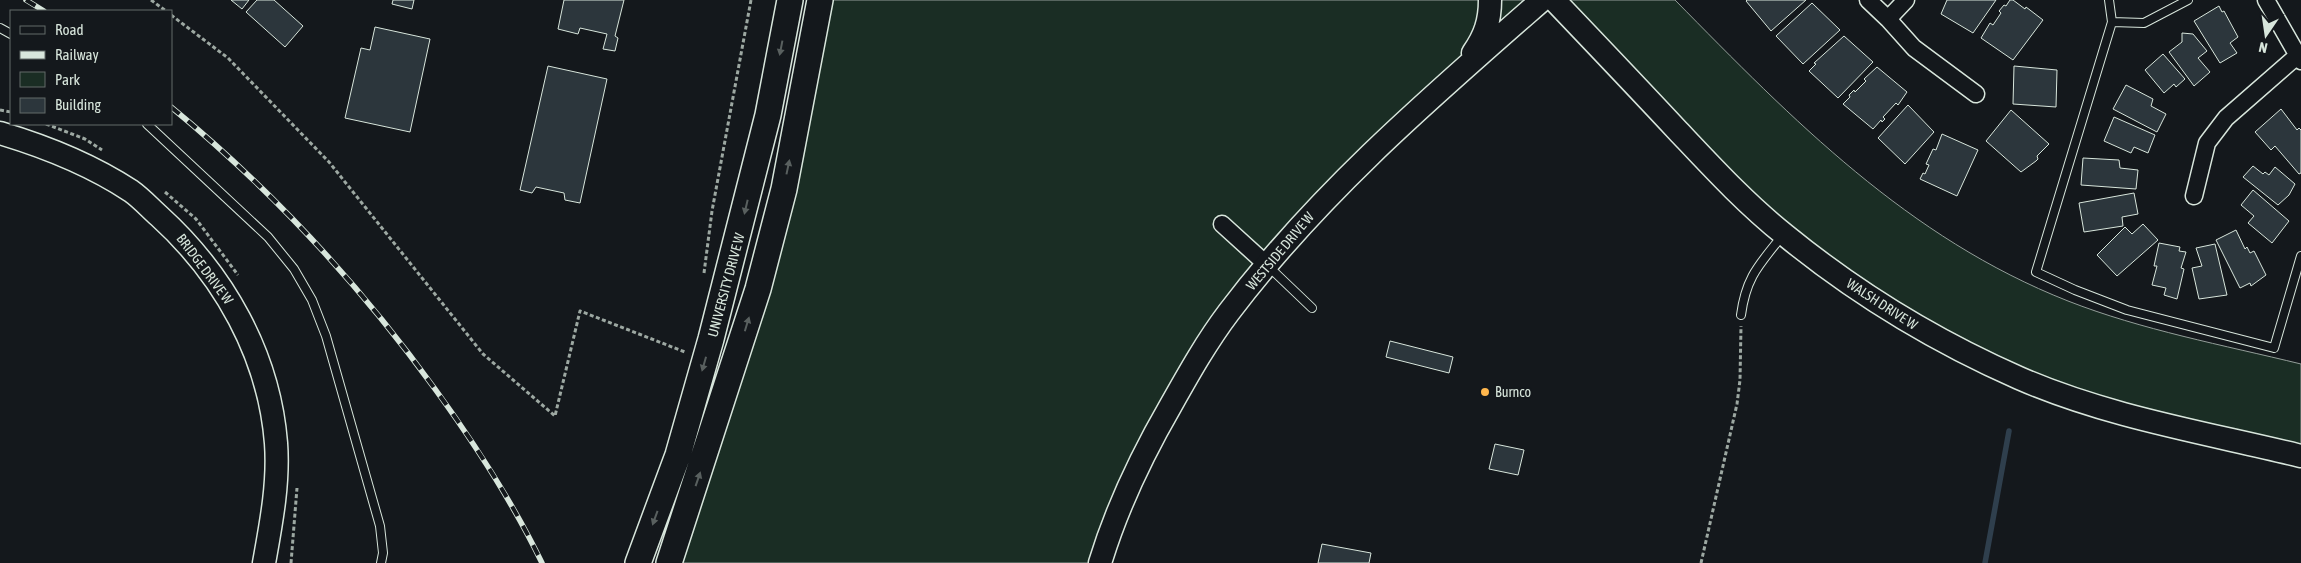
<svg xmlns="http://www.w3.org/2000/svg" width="2301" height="563" viewBox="0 0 2301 563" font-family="'Asap Condensed',sans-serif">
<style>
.green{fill:#1a2d24;stroke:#939e99}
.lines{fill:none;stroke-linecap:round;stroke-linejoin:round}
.stream{stroke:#2f3f4d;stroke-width:5.5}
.building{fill:#2c363c;stroke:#d8e6dc}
.lane-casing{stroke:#d8e6dc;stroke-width:10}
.street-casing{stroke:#d8e6dc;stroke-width:19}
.secondary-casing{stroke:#d8e6dc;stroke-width:25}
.primary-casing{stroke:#d8e6dc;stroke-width:28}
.path{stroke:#9da8a2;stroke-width:3;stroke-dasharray:4 2.5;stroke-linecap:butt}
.lane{stroke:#14181c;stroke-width:8}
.street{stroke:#14181c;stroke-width:16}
.secondary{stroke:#14181c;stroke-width:22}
.primary{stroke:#14181c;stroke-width:25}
.rail-casing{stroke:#d8e6dc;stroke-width:5.5}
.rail{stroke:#14181c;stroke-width:4;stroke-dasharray:11;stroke-linecap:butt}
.oneway{fill:#59605f}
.poi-dot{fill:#ffb74d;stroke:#14181c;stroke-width:2}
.labels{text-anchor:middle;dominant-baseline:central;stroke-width:4;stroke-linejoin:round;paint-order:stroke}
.street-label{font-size:14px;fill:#d8e6dc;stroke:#14181c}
.poi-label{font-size:14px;fill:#d8e6dc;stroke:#14181c;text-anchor:start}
</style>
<rect width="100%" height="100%" fill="#14181c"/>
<path class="green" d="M820,0H1542L1457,74L1228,314L1100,563H669L700,472Z
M1555,0H1675C1793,120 1908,238 2068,301C2142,330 2223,345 2301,364V456L2020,379L1829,270Z"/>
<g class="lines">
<path class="stream" d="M1985,563L2009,431"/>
</g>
<path class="building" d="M231,0H249L242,9Z
M257,0H274L303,26L285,47L246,12Z
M393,0H414L412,9L392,4Z
M564,0H624L615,36L618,38L615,51L603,49L607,34L580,28L578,34L558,29Z
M1806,0L1771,31L1746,1L1747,0Z
M1947,0H1996L1973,33L1941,14Z
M2010,0H2013L2025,9L2026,7L2043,20L2013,60L1981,38L1990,23L1993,25L2001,13L1999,11L2004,5L2006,6Z
M1812,3L1840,30L1803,64L1776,36Z
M2219,6L2222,12L2224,11L2238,37L2230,43L2237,53L2220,63L2194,21Z
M375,27L430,39L410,132L345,118L361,48L370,50Z
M2182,33L2193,34L2207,51L2198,58L2210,72L2194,86L2169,52L2182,42Z
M1844,36L1873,62L1838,98L1809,71L1816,64L1814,63Z
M2163,54L2185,79L2176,87L2174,84L2164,93L2145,70Z
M548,66L607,79L580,203L565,200L564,193L536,187L532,193L520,190Z
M2014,66L2057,70L2056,107L2013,104Z
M1877,67L1907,92L1898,105L1896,103L1883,117L1885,119L1882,122L1881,120L1873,129L1843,104L1850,97L1849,95L1854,90L1855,92L1866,81L1864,79Z
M2126,85L2153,99L2151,106L2166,114L2157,132L2113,109Z
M1908,105L1934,132L1905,164L1878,138Z
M2281,109L2297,130L2299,128L2301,130V173L2299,174L2275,146L2271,150L2255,132Z
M2011,110L2049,144L2037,156L2038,159L2036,161L2021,172L1986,141Z
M2114,117L2155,135L2148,153L2134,147L2131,153L2104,141Z
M1942,134L1978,150L1957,196L1920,179L1923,173L1925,174L1929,165L1926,164L1933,149L1936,150Z
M2083,158L2119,160L2120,168L2138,170L2136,189L2081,185Z
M2253,166L2263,174L2265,172L2269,175L2275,167L2295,184L2289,195L2278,205L2243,177Z
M2253,190L2289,221L2272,243L2248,223L2254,216L2241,205Z
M2134,193L2138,214L2122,217L2123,226L2084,232L2079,203Z
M2143,224L2158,240L2117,276L2097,255L2125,227L2132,234Z
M2236,230L2245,249L2247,247L2250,253L2254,251L2266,275L2251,286L2250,283L2240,288L2216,240Z
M2159,243L2180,247L2179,251L2186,252L2181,268L2184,269L2177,299L2164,295L2166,288L2152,285L2157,266H2154Z
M2215,244L2227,295L2199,299L2192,268L2202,266L2196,248Z
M1390,341L1453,357L1449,373L1386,357Z
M1495,444L1524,450L1518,475L1489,469Z
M1322,544L1371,553L1369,563H1318Z"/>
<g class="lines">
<g class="lane-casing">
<path id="lane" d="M2109,0L2112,22L2036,272L2075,290L2127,310L2274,348L2301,256
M2112,22L2144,23L2188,0
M0,28L11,34
M147,124L268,237L294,269L312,300L326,336L380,526L383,553L381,563
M1268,266L1312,308
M1741,315C1746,277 1759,265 1782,236"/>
</g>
<g class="street-casing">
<path id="street" d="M1868,0L1888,19L1914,48L1976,94
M2266,0L2301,61
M1888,19L1906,0
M2194,196L2207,143L2226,118L2297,56
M1222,224L1266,264"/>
</g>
<g class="secondary-casing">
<path id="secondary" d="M1554,0C1596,44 1637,87 1678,131C1712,167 1746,204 1785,235C1856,293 1935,341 2019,378C2108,417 2207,433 2301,456
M1473,53C1485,36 1490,21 1490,0
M0,133C47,147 90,164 131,191C141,198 150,208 159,216C224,275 269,355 276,443C279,483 271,524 264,563
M1100,563C1117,507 1142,455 1171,405C1189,373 1207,341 1229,312C1318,194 1431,97 1542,0"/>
</g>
<g class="primary-casing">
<path id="primary" d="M638,563L678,455L711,339L768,115L790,0
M669,563L758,289L784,189L820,0"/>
</g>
<path class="path" d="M151,0L166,11
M171,15L228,58L329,162L483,354L555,416L580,311L685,352
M0,110L11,112
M46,124L85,139L102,150
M165,192L196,219L238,275
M704,273L712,211L751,0
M291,563L297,488
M1701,563L1737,404L1740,380L1741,326"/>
<use href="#lane" class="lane"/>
<use href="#street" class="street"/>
<use href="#secondary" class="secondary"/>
<use href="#primary" class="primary"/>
<g class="rail-casing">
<path id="rail" d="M26,0L44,11
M171,107C271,189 359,284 435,389C475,444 512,501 542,563"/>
</g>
<use href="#rail" class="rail"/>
</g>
<defs><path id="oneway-solid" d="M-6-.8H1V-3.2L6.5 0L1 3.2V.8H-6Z" transform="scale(1.25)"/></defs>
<g class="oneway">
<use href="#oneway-solid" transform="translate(781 48) rotate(101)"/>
<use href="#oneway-solid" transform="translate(788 167) rotate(-78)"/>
<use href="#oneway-solid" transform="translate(746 207) rotate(103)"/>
<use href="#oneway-solid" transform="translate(747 324) rotate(-73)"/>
<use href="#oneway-solid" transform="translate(704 364) rotate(106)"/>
<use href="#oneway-solid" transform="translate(698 479) rotate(-71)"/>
<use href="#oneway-solid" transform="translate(655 518) rotate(110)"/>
</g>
<circle class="poi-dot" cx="1485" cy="392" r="5"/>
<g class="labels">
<g class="street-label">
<text transform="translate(1280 251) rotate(-50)">WESTSIDE DRIVE W</text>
<text transform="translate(205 269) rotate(53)">BRIDGE DRIVE W</text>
<text transform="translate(726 285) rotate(-75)">UNIVERSITY DRIVE W</text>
<text transform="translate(1882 304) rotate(33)">WALSH DRIVE W</text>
</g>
<g class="poi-label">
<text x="1495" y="392">Burnco</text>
</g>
</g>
<rect x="10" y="10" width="162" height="115" fill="#14181c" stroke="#626a69"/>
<rect x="20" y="26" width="25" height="8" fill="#14181c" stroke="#626a69"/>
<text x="55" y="35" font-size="15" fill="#d8e6dc">Road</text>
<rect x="20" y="51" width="25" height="8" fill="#d8e6dc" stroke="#626a69"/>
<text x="55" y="60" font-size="15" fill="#d8e6dc">Railway</text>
<rect x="20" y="72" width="25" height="15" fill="#1a2d24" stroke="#626a69"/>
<text x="55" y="85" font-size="15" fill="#d8e6dc">Park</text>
<rect x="20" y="98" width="25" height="15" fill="#2c363c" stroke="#626a69"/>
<text x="55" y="110" font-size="15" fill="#d8e6dc">Building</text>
<g transform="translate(2266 35) rotate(193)" stroke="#14181c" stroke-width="4" paint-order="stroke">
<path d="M0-4L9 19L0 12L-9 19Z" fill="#d8e6dc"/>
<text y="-8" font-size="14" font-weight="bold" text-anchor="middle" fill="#d8e6dc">N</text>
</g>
</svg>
